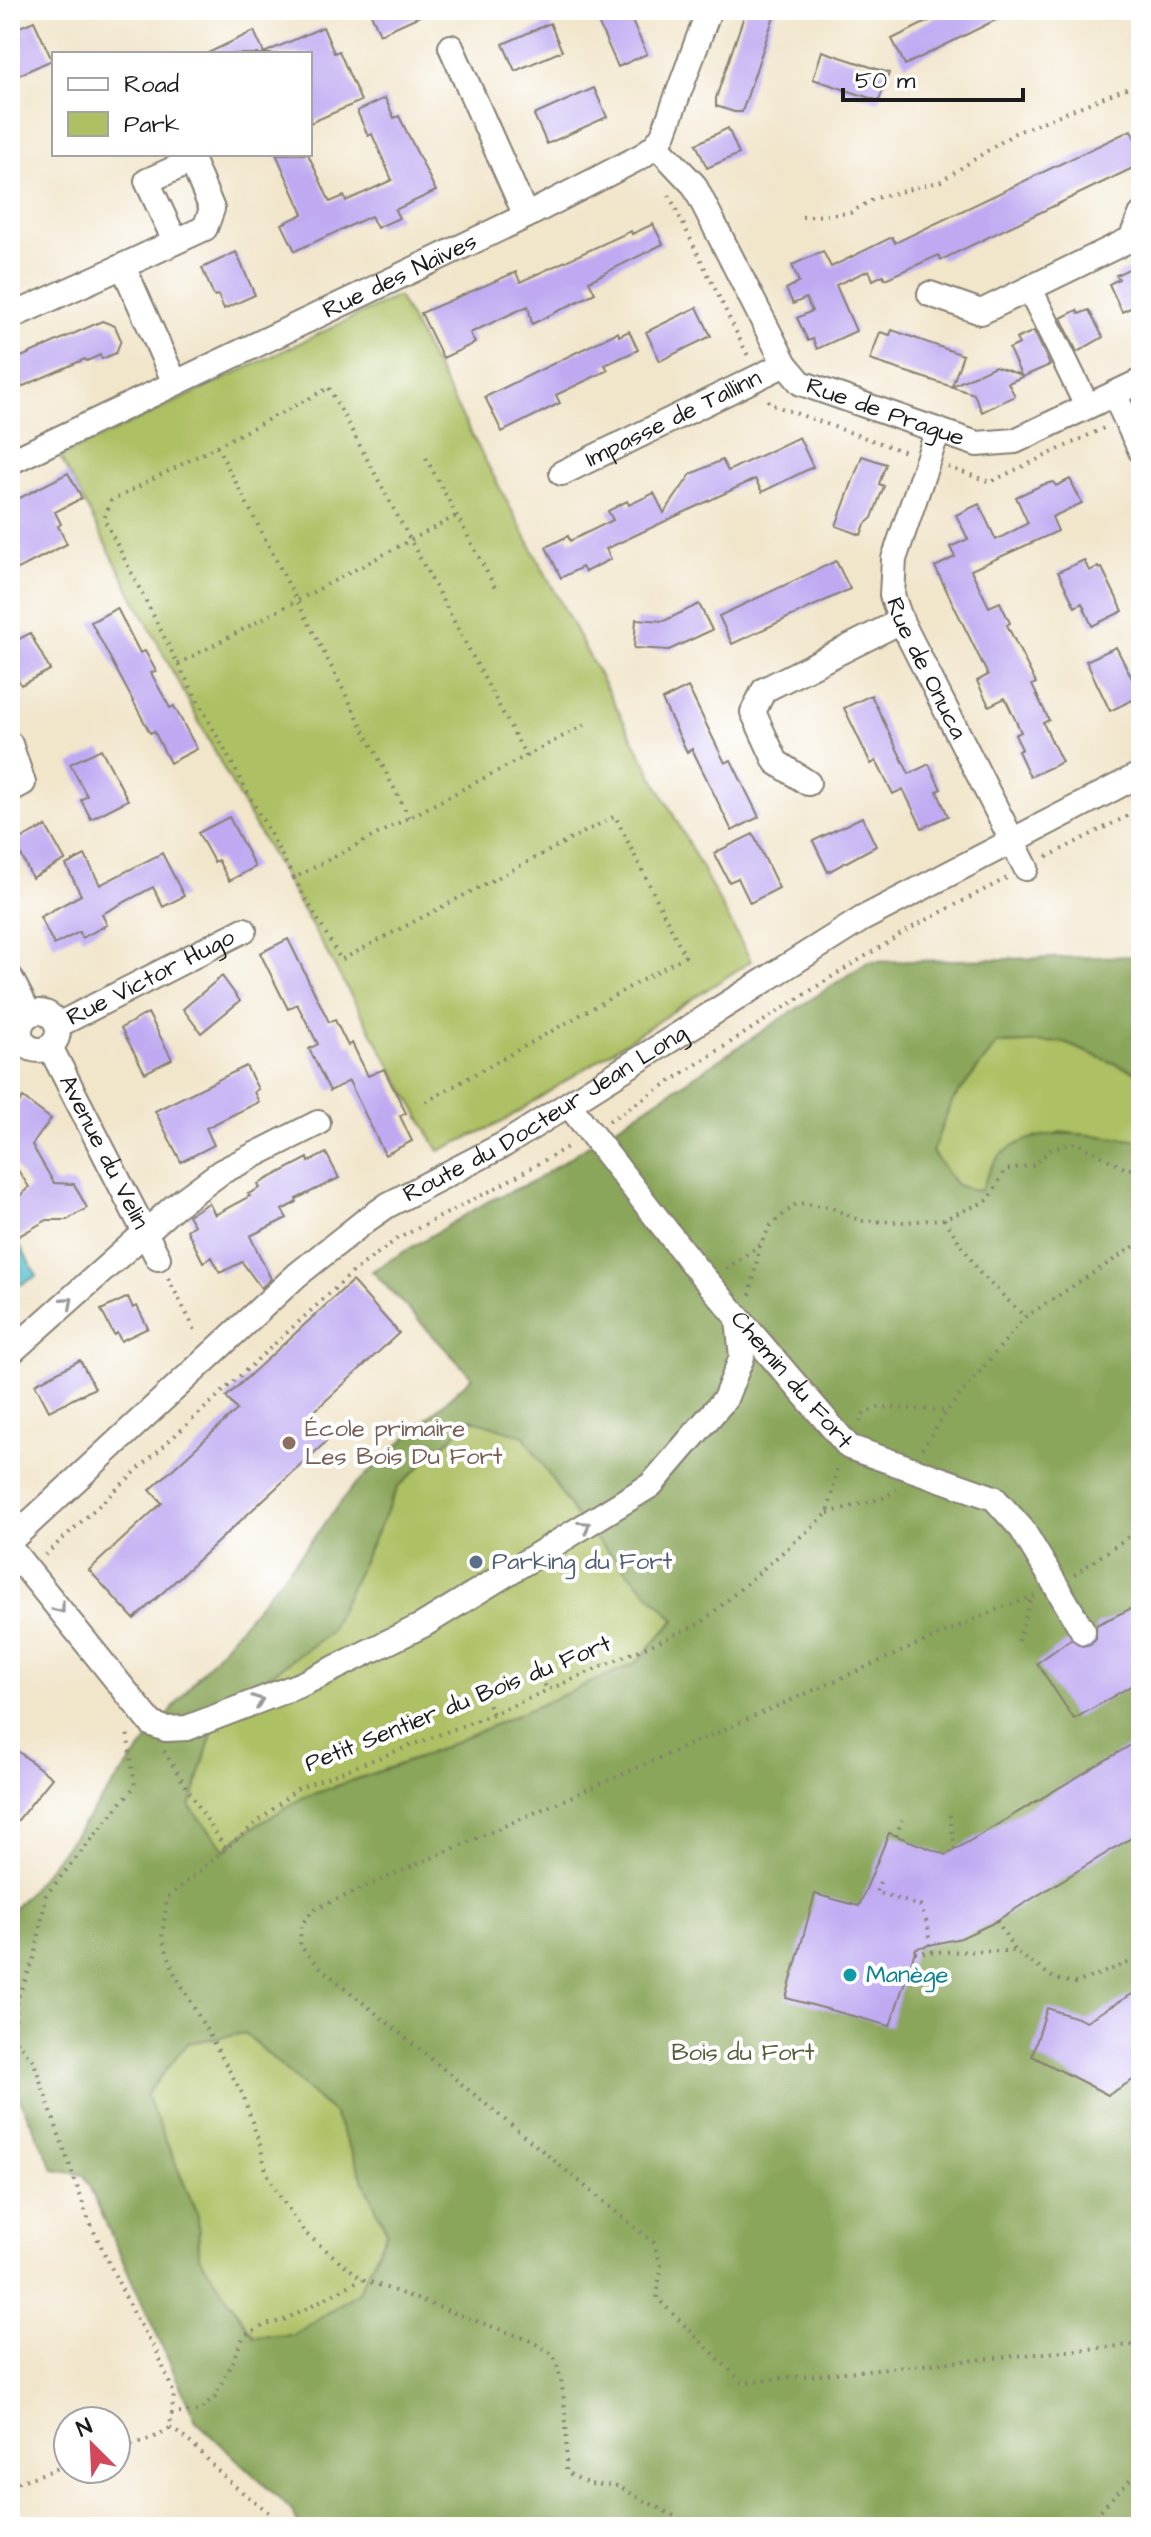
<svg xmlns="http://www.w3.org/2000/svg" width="1151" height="2537" viewBox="0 0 1151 2537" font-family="'Architects Daughter',sans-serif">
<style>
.green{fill:#adc064;stroke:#646e40;stroke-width:2}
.forest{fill:#8aa65a;stroke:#53613b;stroke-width:2;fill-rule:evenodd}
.water{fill:#54bfce;stroke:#386e75;stroke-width:2}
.building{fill:#bfaaf2}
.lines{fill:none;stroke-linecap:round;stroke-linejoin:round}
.minor-casing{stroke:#868073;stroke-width:28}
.path{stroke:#868073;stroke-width:4;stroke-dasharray:2 6;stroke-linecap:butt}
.minor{stroke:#fff;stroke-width:24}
.minor-bridge-casing{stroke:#868073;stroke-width:28;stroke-linecap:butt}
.minor-bridge{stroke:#fff;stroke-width:24}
.oneway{stroke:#999}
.education-dot{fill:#8d6e63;stroke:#fff;stroke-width:3}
.service-dot{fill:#5c6f8a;stroke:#fff;stroke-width:3}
.culture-dot{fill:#0f9aa8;stroke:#fff;stroke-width:3}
.labels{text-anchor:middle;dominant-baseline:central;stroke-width:8;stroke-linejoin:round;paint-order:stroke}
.street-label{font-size:24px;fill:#1c1c1c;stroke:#fff}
.education-label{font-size:24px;fill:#785e54;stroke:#fff;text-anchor:start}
.service-label{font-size:24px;fill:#4e5e75;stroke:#fff;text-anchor:start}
.culture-label{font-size:24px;fill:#0d838f;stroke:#fff;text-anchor:start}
.park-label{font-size:24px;fill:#565e39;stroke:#fff}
</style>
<rect width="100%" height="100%" fill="#fff"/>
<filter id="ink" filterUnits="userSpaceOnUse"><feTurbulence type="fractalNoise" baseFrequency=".0125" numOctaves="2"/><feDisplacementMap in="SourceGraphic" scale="16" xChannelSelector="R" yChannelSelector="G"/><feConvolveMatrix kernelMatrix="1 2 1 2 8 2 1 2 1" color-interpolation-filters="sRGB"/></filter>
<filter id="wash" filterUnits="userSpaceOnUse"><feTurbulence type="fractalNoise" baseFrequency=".006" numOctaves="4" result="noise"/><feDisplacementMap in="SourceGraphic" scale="32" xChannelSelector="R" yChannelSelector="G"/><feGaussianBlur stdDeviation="1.8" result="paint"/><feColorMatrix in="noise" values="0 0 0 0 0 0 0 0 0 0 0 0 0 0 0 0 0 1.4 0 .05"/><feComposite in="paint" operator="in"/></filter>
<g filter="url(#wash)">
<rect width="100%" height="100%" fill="#f1e5ca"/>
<path class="green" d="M398,296L751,961L502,1122L439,1151L238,796L60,457Z
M1062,1042L1141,1074V1141L1060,1132L1001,1154L981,1192L956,1185L932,1152L951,1103L997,1044Z
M472,1419L524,1436L581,1524L675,1619L636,1663L421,1757L302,1798L240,1836L226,1850L190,1807L218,1712L329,1633L398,1487Z
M245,2033L334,2114L387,2232L358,2292L294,2335L254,2337L199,2256L198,2216L146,2095L187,2043Z"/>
<path class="forest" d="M1141,956V1074L1062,1042L997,1044L951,1103L932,1152L956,1185L980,1191C986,1180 992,1161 1002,1154C1040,1122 1097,1136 1141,1141V2527H299L292,2511L196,2421L84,2175L54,2170L10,2079V1913L47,1870L195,1680L297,1559L352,1488L472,1377L372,1271L489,1201L534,1181L868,962ZM471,1419L524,1436L581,1524L675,1620L636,1663L421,1757L302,1798L240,1836L226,1850L190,1807L218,1712L329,1633L398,1487ZM245,2033L334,2114L387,2232L358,2292L294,2335L254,2337L199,2256L198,2216L146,2095L187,2043Z"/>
<path class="water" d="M20,1246L37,1276L20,1285L10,1269V1248L12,1251Z"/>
<g id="blocks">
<path class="building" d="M369,10H433L380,34Z
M613,10H627L647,54L618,67L596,18Z
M746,10H776L742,112H734L716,106V98Z
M951,10H1016L905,65L892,39Z
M34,21L52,60L10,79V43L20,38L17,28Z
M550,23L562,51L515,71L503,44Z
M323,27L334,53L339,51L361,101L310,123V54H206L254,31L264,53Z
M822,51L889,73L879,101L813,79Z
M594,88L607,117L547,144L534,115Z
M385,98L394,118L399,116L436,191L395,210L399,218L377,228L371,216L295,251L282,224L303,214L276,154H308L330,202L344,196L346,201L392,180L372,134L368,136L357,111Z
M728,128L739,154L707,168L696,144Z
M1131,130L1141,151V164L941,260L939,255L885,279L883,275L873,280L869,270L836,285L856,331L817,349L813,339L808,341L797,318L812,311L806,298L793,304L786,289L799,282L792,265L823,251L831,267L892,237L895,243Z
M653,224L663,244L589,281L595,293L532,324L528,306L470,333L475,343L443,358L421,313L516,272L520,282L631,231L632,234Z
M236,252L255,295L224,309L218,295L214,296L202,268Z
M1141,263V303L1122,312L1109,284L1119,279L1116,275Z
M697,307L711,336L660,361L646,332Z
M1077,310L1079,314L1089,310L1103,337L1077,352L1061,318Z
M102,321L115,326L121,340L116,353L102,359L100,355L87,361L85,359L10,392V362Z
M892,330L963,355L952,386L995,366L1021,375L1009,349L1019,344L1016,339L1034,331L1050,365L1008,383L1015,396L982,412L974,394L870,360L880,332L890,335Z
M629,331L638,350L605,365L608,370L556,395L560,403L502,432L485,397L618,332L619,336Z
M799,437L813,467L762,492L755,479L606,549L611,559L585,572L582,567L561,578L546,547L568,536L570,541L613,520L608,511L627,501L629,505L654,493L664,513L691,474L722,460L728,471Z
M862,456L886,464L879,484L884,486L879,499L872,518L865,524L861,535L836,526Z
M68,473L82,498L55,512L61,524L58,526L67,544L10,573V503Z
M1070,479L1082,503L1052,517L1058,531L971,570L989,607L1000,602L1010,623L1007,625L1036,683L1032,685L1049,720L1043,723L1062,762L1030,777L1018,751L1022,749L1015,735L1021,732L1005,698L989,706L977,681L988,675L935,567L955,557L950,547L968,539L956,515L979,504L996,540L1028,523L1016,497L1042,485L1053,482L1056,486Z
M1084,560L1089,571L1098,567L1099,569L1102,568L1123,611L1092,626L1082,603L1075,607L1058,572Z
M836,561L850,589L732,644L719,616Z
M699,604L712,630L669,650L634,648L636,619L664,621Z
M117,608L140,653L145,651L156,671L151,673L170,708L174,706L197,749L170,763L154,731L150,733L91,622Z
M30,633L50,670L21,685L10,664V644Z
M1116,647L1141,696L1110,711L1086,661Z
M688,687L725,763L731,760L759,817L732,831L692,749L687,752L662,700Z
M871,695L909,774L929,764L941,789L937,791L948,816L922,828L903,789L893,794L876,761L871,764L844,708Z
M101,749L128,800L91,819L81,800L87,796L70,764Z
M229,817L255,867L229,881L218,860L214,862L198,833Z
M862,817L876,846L828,872L813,841Z
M46,826L65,860L32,878L15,842Z
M753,834L779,888L750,903L738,878L729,882L714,853Z
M162,853L184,896L163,907L153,887L102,914L107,925L82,938L79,932L54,945L40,917L81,895L66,865L85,855L100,885Z
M288,939L329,1022L335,1020L348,1046L352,1043L368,1076L384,1069L406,1113L400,1116L412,1141L385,1155L349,1081L330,1091L309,1049L318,1044L297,1004L288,1009L260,953Z
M222,976L240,1001L201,1033L183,1009Z
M148,1013L172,1059L145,1073L121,1028Z
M246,1066L258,1089L254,1092L259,1102L206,1128L214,1145L181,1162L155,1111Z
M23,1098L51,1119L32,1145L54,1183L74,1184L87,1208L67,1220H47L10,1241V1205L29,1187L10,1158V1116Z
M326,1153L339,1178L296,1199L297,1202L282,1210L287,1218L250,1236L271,1279L261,1288L242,1262L220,1273L212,1257L203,1262L187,1230L194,1225L188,1215L209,1203L215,1215L250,1196L248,1194L260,1188L258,1184L308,1158L309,1162Z
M352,1281L399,1333L307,1418L328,1440L134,1619L89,1570L162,1503L150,1490L237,1410L226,1397Z
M128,1297L133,1308L137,1306L148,1328L121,1341L117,1333L114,1335L101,1310Z
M80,1360L95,1388L49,1411L35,1384Z
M1132,1608L1141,1623V1680L1074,1719L1037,1663L1071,1639L1082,1646L1090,1644L1096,1638V1625Z
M1141,1739V1832L991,1924L961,1938L916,1948L890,2026L786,1998L815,1894L859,1906L889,1833L946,1855Z
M10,1745L52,1778L10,1830Z
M1141,1989V2075L1108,2095L1032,2056L1047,2008L1086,2021Z"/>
</g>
</g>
<g filter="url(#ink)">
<use href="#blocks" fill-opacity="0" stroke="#868073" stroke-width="2"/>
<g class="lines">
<g class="minor-casing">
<g id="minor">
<path d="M451,47L526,216"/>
<path id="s1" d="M656,145L694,185L785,364L801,383L977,444L1015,441L1141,381"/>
<path d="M123,266L205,228L212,209L192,161L147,181L175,241"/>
<path d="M1030,289L1087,406"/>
<path d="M930,294L981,312L1131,239L1141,215"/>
<path d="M10,317L123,266L175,383"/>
<path d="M1114,394L1141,451"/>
<path id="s2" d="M937,433L894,559L892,595L901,621L1026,868"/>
<path id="s3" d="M10,462L526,216L642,156L656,145L663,135L709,10"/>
<path id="s4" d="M562,473L785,364"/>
<path d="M10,744L23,783L10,790"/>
<path d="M808,783L776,762L753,712L764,690L901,621"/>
<path d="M10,977L29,1014"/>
<circle cx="39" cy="1031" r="19"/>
<path id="s5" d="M58,1025L244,930"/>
<path id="s6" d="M50,1047L158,1258"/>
<path id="s7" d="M569,1105L694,1266L849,1447L994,1498L1022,1529L1046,1569"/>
<path d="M10,1353L175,1206L221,1172L318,1123"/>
<path id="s8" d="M10,1541L297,1275L365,1221L388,1205L505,1144L862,919L1141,774"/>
<path d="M10,1548L152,1724L166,1729L187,1728L302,1684L423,1625L651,1485L725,1399L742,1357L738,1319"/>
</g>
</g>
<path class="path" d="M669,195L748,356
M802,217L850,213L876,198L941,181L1015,133L1141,82
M329,388L526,756L294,878L178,664L104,519L111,501Z
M768,400L770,404L908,453
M217,446L409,817
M426,458L496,589
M948,467L990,482L1104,428
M178,664L456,516
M526,756L584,725
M1047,857L1141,809
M294,878L341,960L615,816L685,956L422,1104
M609,1121L830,978L911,928L1007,878
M944,1219L980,1273L1025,1317
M726,1269L760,1245
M168,1278L197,1334
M750,1295L760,1245L771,1225L797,1203L830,1207L861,1221L904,1222L944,1219L989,1200L1005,1170L1034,1165L1050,1150L1075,1142L1128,1170L1141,1164
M860,1422L864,1413L880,1407L947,1411L1025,1317L1141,1242
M922,1449L947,1411
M828,1513L886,1497L896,1489
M45,1555L354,1271L397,1239L492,1190L571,1145
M1074,1575L1141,1528
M1035,1596L994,1611L313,1910L301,1925L300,1946L321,1968L654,2243L661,2266L657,2298L742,2382L1141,2344
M1018,1641L1031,1598
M595,1650L603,1665
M536,1671L548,1690
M485,1697L493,1714
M164,1751L226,1850
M950,1815L955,1850
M896,1836L902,1820
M880,1882L876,1892L920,1906L928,1926L930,1951
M997,1920L1015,1951L1055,1979L1076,1983L1141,1958
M915,1952L1015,1951
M171,2414L199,2411L215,2397L244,2336L265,2325L282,2321L362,2279
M170,2428C196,2443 212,2467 235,2486C251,2500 269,2510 282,2527
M116,2449L153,2438L170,2428L174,2394L157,2352L133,2313L89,2221L33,2060L13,2038L18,1997L35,1956L46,1895L135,1786L127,1731
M10,2485L68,2465
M695,2527L617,2486L589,2484L566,2472C567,2430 567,2394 554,2355L531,2341L362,2279L305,2233L279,2195L266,2171L260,2145L243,2095L174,1972L162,1937L167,1898L297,1789L493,1714L701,1623L828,1513L838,1465
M1084,2527L1141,2468"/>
<use href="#minor" class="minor"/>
<g class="minor-bridge-casing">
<path id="minor-bridge" d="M1046,1569L1083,1631"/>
</g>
<use href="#minor-bridge" class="minor-bridge"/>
</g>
<defs><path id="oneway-chevron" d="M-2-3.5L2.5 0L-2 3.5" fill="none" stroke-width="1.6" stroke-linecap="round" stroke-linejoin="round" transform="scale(2)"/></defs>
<g class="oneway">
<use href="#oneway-chevron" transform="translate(68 1302) rotate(-41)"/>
<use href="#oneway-chevron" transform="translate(585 1526) rotate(-33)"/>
<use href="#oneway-chevron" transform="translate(60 1608) rotate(52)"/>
<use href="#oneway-chevron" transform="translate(258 1701) rotate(-21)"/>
</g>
</g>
<circle class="education-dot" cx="289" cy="1443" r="8"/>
<circle class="service-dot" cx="476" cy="1562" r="8"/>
<circle class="culture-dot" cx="850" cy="1975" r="8"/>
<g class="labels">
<g class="street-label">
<text stroke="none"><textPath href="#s3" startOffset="432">Rue des Naïves</textPath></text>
<text stroke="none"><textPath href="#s1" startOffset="370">Rue de Prague</textPath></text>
<text stroke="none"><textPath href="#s4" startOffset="124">Impasse de Tallinn</textPath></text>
<text stroke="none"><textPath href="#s2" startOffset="250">Rue de Onuca</textPath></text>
<text stroke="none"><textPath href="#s5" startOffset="104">Rue Victor Hugo</textPath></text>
<text stroke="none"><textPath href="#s8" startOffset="688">Route du Docteur Jean Long</textPath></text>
<text stroke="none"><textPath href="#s6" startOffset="118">Avenue du Velin</textPath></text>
<text stroke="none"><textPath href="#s7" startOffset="354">Chemin du Fort</textPath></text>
<text transform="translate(458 1704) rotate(-22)">Petit Sentier du Bois du Fort</text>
</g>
<g class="education-label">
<text x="305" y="1429">École primaire<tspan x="305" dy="28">Les Bois Du Fort</tspan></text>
</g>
<g class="service-label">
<text x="492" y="1562">Parking du Fort</text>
</g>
<g class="culture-label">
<text x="866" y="1975">Manège</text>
</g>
<g class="park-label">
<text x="743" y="2053">Bois du Fort</text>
</g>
</g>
<rect width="1151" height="2537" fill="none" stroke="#fff" stroke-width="40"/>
<rect x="52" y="52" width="260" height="104" fill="#ffffff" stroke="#a4a4a4" stroke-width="2"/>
<rect x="68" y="78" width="40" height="12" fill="#ffffff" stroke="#a4a4a4" stroke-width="2"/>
<text x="124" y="92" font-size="24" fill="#1c1c1c">Road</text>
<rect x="68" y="112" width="40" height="24" fill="#adc064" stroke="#a4a4a4" stroke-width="2"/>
<text x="124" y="132" font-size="24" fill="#1c1c1c">Park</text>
<g transform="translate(92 2445) rotate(336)"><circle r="38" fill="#ffffff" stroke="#a4a4a4" stroke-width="2"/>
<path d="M0-6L14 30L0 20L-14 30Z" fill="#d1495b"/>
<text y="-12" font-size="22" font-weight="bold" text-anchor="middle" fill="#1c1c1c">N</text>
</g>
<path d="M843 88v12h180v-12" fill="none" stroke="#1c1c1c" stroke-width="4"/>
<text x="855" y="88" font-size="24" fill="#1c1c1c" stroke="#ffffff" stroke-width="6" paint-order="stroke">50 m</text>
</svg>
